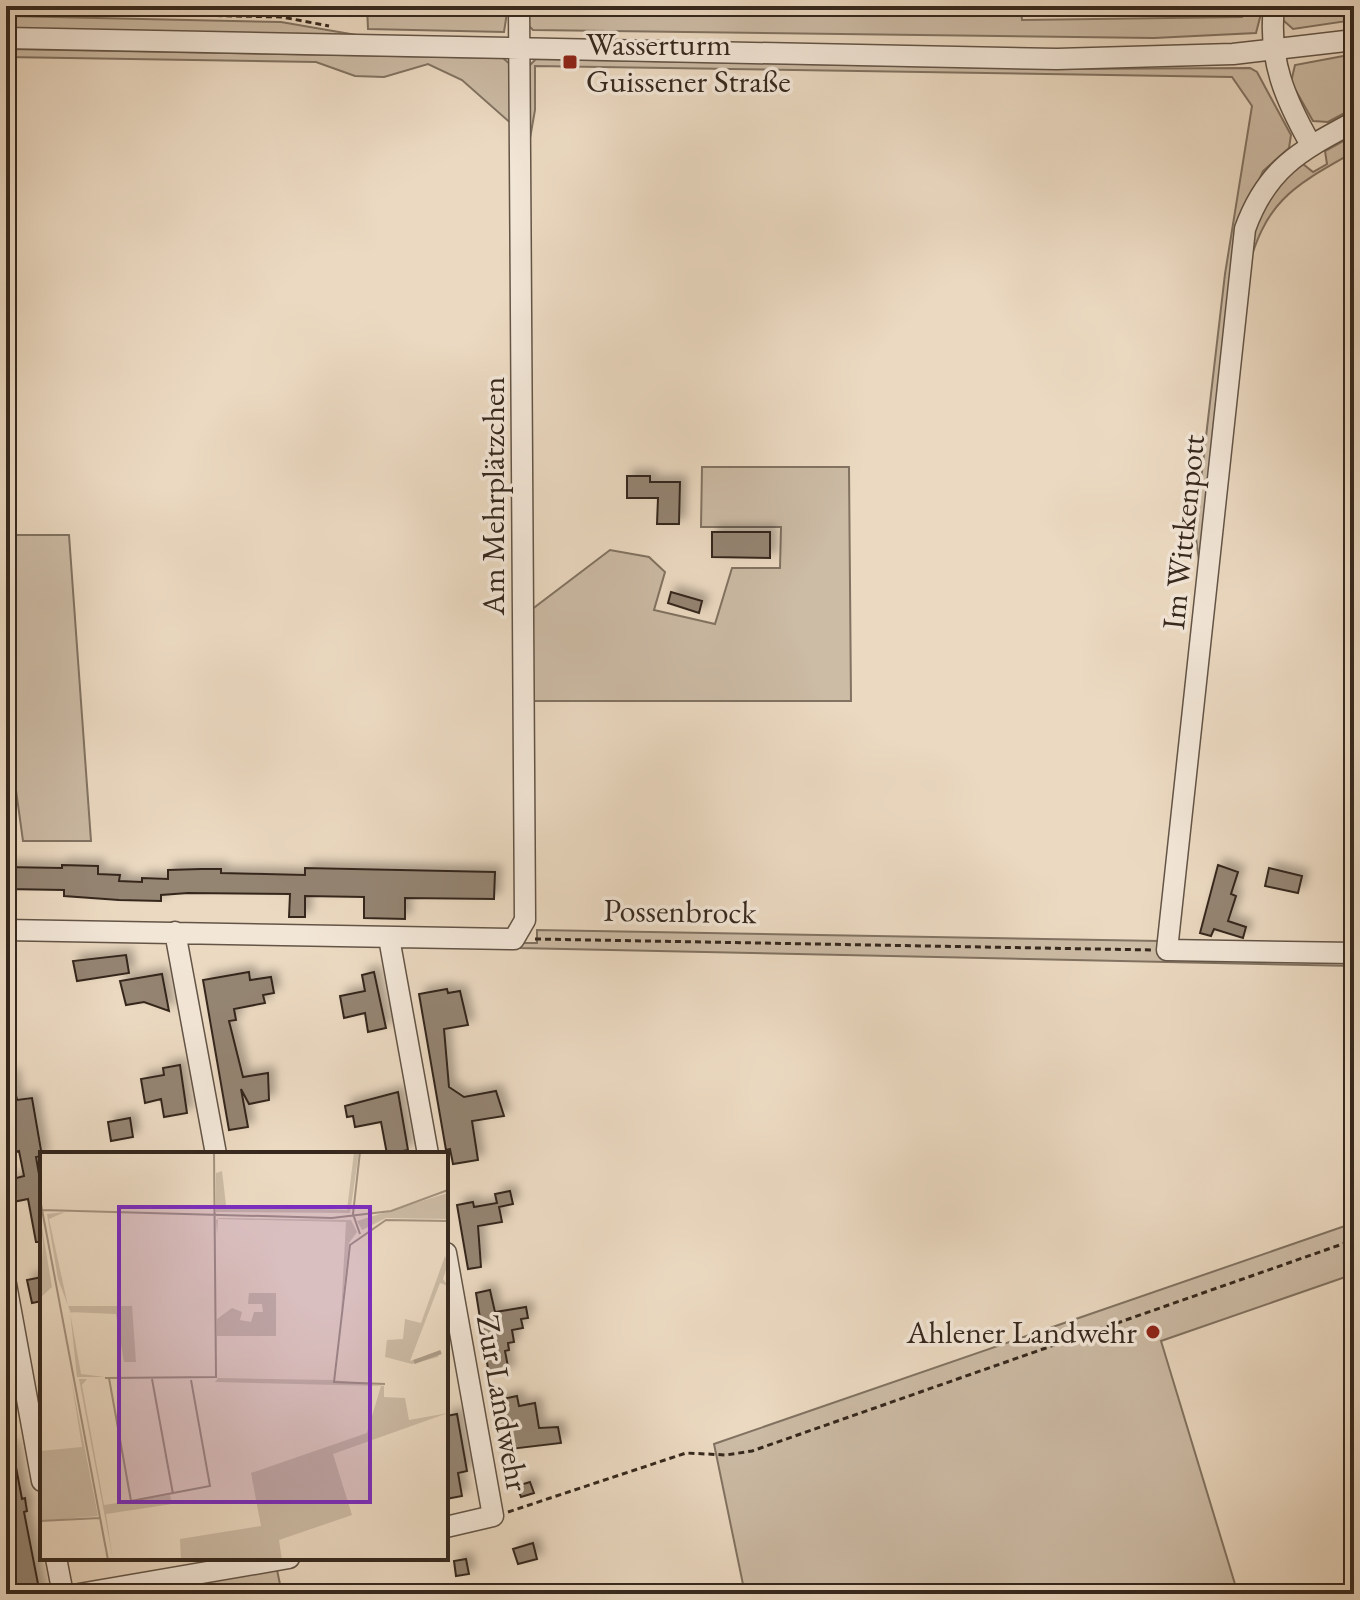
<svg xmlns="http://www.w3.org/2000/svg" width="1360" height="1600" viewBox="0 0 1360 1600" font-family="'EB Garamond',serif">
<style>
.green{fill:#ccbba5;stroke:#817261;stroke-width:2}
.building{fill:#948472;stroke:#36281d;stroke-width:2;filter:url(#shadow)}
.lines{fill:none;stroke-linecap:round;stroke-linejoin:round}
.minor-casing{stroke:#635446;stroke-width:23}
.path{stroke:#36281d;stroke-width:3;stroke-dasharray:6 4;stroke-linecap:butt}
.minor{stroke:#f2e6d7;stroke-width:20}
.poi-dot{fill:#8f2418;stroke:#f2e6d7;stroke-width:3}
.labels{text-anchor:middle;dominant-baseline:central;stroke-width:7;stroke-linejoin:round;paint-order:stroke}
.poi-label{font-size:32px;fill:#36281d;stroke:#f2e6d7;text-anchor:start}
.street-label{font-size:32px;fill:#36281d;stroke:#f2e6d7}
.inset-river{fill:none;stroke:#ad9d89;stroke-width:4}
.inset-road{fill:none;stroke:#a3927f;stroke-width:2}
.view{fill:#7b2cbf;fill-opacity:0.15;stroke:#7b2cbf;stroke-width:4}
.inset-edge{fill:none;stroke:#36281d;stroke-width:4}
</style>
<defs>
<filter id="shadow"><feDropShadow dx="6" dy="-6" stdDeviation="4" flood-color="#0004"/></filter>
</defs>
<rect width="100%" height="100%" fill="#ebd9c1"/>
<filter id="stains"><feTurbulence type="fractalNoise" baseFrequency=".0025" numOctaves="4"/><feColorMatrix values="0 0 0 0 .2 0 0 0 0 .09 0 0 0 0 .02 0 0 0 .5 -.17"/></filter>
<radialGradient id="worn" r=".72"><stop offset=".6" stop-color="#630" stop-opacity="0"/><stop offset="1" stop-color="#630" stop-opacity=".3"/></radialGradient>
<path class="green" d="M367,6H508L504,32L368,29Z
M528,6H1021L1022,20L1242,17L1244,6H1263L1256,33L1154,38L533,30L528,25Z
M1283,6H1300L1309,12L1354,7V20L1293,29L1283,20Z
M6,16L281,22L368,37L6,30Z
M6,49L503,58L512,66L514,126L462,80L428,64L384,77L355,76L316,62L6,57Z
M1354,54V108L1328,122L1313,121L1291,82L1295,65Z
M536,59L1059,69L1250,68L1257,72L1291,135L1289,148L1263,171L1241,220L1202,582L1195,531L1225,274L1252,106L1232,77L535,66V110L529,144V66Z
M1354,135V152C1290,188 1265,201 1246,276C1254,226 1260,194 1303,164L1313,172L1327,164L1325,151Z
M702,467H849L851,701H533L531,610L610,550L649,557L665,572L654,610L715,624L732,568H780L781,527H701Z
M6,535H69L91,841H23L6,718Z
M537,930L1160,941L1354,956V966L518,948V943H537Z
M1354,1206V1274L1161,1341L1238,1594H745L714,1444L1345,1226Z
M276,1565L282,1594H96Z"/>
<path class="building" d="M627,476H650V482H680L679,524H657L658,498H627Z
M712,532H770V558L712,557Z
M671,592L702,601L699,613L668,603Z
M62,865L98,866V874L120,875L119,881L142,882V878L168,879V870L201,869H221V873L305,875V868L495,872L494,899L405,898V919L364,918V897L305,896V917H289L290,894L188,893L161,895V901L119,900L64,896V890L6,889V867L62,868Z
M1218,865L1238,872L1231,894L1236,896L1228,921L1246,927L1243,938L1214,929L1211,936L1200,933Z
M1269,868L1302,876L1298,893L1265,886Z
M126,955L129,973L77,981L73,961Z
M249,972L250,980L271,977L274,993L263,995L265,1003L234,1009L236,1020L229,1021L243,1077L268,1073L269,1100L249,1104L241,1089L248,1127L229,1130L203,980Z
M374,972L386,1028L368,1032L365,1013L344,1018L340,996L365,991L362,975Z
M162,974L169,1011L144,1002L126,1005L120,981Z
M447,989L448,993L460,991L468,1025L444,1029L449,1087L464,1097L496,1091L504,1116L472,1121L478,1160L453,1164L450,1149L446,1150L419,994Z
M180,1065L187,1113L164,1117L161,1099L145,1103L141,1079L164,1075L163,1068Z
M6,1075H12L17,1100L32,1098L42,1156L36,1157L42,1191V1242H36L28,1199L13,1202L9,1180L24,1176L19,1151L11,1153L6,1121Z
M398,1092L408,1150L387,1154L381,1122L355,1127L353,1116L347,1117L345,1106Z
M130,1118L133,1137L111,1141L108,1122Z
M510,1191L513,1204L499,1207L502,1222L478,1226L481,1267L468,1269L457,1205L473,1202L474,1207L497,1203L495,1194Z
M42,1277V1301L32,1303L27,1280Z
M490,1290L495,1312L526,1307L528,1318L521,1319L523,1328L512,1330L514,1342L508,1343L509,1350L505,1351L509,1372L489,1375L476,1293Z
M517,1396L519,1406L535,1403L539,1428L558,1427L561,1443L502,1450L493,1401Z
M457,1414L467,1471L458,1473L462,1496L446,1499V1416Z
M12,1446L22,1499L25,1498L26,1505L27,1511L24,1512L40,1594H26L25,1589L7,1592L6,1447Z
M530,1482L534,1493L521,1497L517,1486Z
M533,1543L537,1559L518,1564L513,1549Z
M466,1559L469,1574L456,1576L454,1561Z"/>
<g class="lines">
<g class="minor-casing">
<path id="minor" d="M1274,6C1268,60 1285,99 1311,145
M6,38L1057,59L1233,54L1354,40
M1354,122C1300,151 1267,168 1245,229L1167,950L1354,953
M6,930L514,939L525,920L519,6
M175,932L216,1154
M389,938L428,1154
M446,1253L493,1516L446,1527
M6,1284L42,1481
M56,1558L63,1594
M79,1594L289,1558"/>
</g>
<path class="path" d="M432,6L503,8
M6,11L282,17L329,26
M535,939L1152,950
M508,1512L686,1453L726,1455L752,1451L1354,1240"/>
<use href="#minor" class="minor"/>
</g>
<g class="poi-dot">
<rect x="562" y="54" width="16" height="16" rx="4"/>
<circle cx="1153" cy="1332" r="8"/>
</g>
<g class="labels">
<g class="poi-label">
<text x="586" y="44">Wasserturm<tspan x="586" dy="37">Guissener Straße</tspan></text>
<text x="1137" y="1332" text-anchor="end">Ahlener Landwehr</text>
</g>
<g class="street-label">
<text transform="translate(493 496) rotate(-90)">Am Mehrplätzchen</text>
<text transform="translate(1183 532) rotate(-84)">Im Wittkenpott</text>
<text transform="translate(680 911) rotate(1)">Possenbrock</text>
<text transform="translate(503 1403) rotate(80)">Zur Landwehr</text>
</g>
</g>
<g transform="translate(40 1152)">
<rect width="408" height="408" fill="#ebd9c1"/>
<path d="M314,0H319L310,61L176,60V21L182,19L186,53L307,58ZM408,41V67L346,66L322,78L317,69ZM25,60L9,67L28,154H92L96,210H84L76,162L30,160L41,222L65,225H37L30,159L18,127L7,62ZM0,64L12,135L0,146L3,91ZM179,66L311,68L317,80L309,91L301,162L306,70L178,67L177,82L176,68ZM405,104L408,112L403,127L408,134L400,131L370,209L400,199L398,205L372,212L345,205L347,188L363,187L365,167L381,171ZM209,141H236V184H177V167L192,156L202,160L200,168L211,170L214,160H223L222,152H208ZM31,226L58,364L0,369V299L42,295ZM178,226L293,228L344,234V245L365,246L369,268L408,261L293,302L312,363L239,388L242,408H141L140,387L221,374L211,321L327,281L341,234L175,230ZM39,227H47L42,233L64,353L130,343L132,352L66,362L73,408Z" fill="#ccbba5"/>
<path class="inset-river" d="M374,210L401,200"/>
<path class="inset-road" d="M320,0L313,62L320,82M0,47L68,408M2,58L292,66L351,59L408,38M65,226L176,225L174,0M69,226L91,349L170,334L151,228M112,227L133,342M345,232L294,230L310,93L346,68L408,69M0,369L60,366"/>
<path class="view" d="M79,55H330V350H79Z"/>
<rect width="408" height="408" class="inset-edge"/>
</g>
<rect width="1360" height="1600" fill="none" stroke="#ebd9c1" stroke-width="32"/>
<rect x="8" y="8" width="1344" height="1584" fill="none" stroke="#36281d" stroke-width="4"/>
<rect x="16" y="16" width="1328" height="1568" fill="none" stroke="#36281d" stroke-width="2"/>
<rect width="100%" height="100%" filter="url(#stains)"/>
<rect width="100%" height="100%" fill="url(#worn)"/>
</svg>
